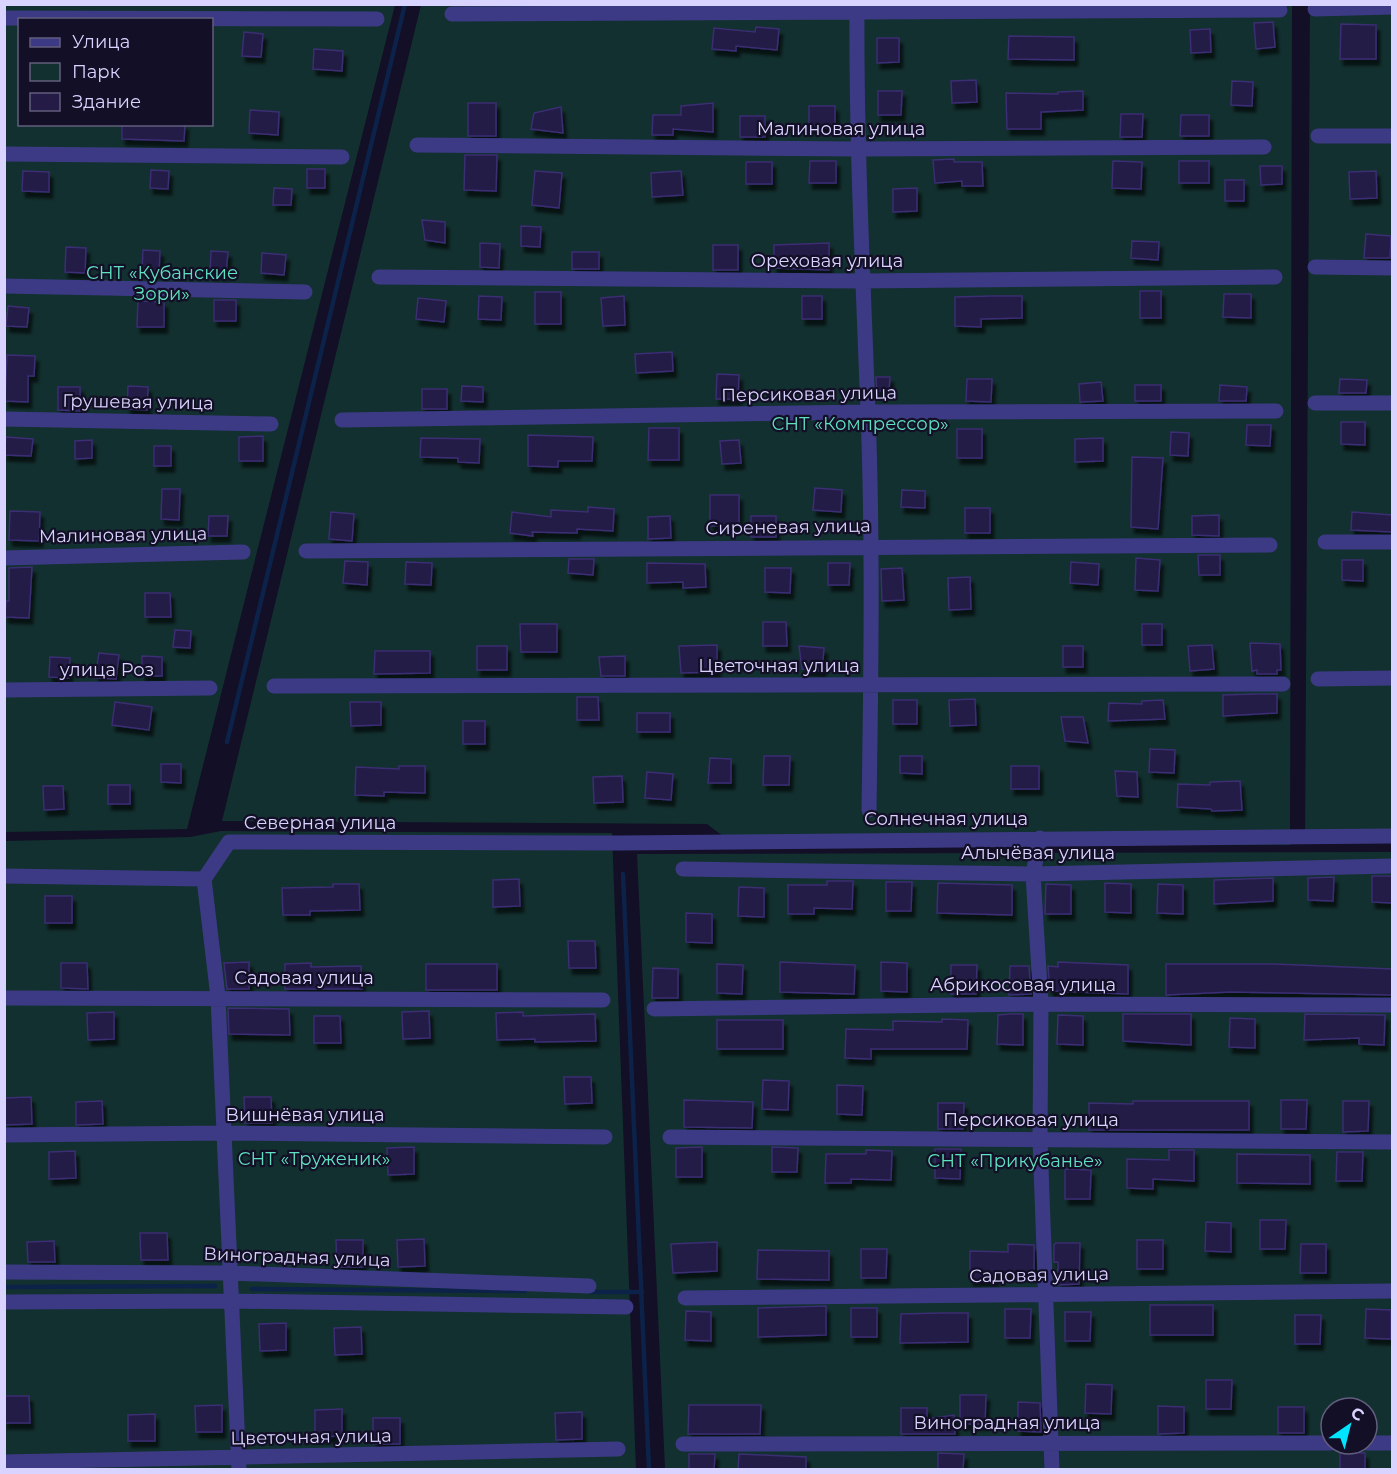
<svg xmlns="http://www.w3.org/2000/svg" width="1397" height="1474" viewBox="0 0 1397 1474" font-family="Montserrat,sans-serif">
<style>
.green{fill:#12302f;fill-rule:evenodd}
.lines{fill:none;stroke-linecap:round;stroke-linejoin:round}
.stream{stroke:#0c2248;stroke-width:4.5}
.building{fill:#241b47;stroke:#3b2d73;stroke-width:1.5;filter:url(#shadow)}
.minor{stroke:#3d3a85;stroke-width:15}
.labels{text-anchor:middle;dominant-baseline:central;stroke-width:4.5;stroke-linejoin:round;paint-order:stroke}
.street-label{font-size:18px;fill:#d9d4ff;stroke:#130f26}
.park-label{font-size:18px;fill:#5fe0c0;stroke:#130f26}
</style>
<defs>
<filter id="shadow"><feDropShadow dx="3.5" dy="6" stdDeviation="1.5" flood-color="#0009"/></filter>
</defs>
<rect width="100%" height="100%" fill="#130f26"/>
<path class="green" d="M4,5H395L187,829L5,832ZM20,20H212V124H20Z
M421,5H1292L1290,845L736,846L707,824L222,821Z
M1310,5H1392V842L1305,843Z
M221,831L612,833L636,1469H5L4,841L190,837Z
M1392,852V1469H665L637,854ZM1331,1408H1367V1444H1331Z"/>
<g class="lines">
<path class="stream" d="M227,742L405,4
M623,874L649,1470
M4,1287L215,1286
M252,1289L525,1291
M590,1292H642"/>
</g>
<path class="building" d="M1273,22L1275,47L1256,49L1254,23Z
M1341,24L1376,25V59H1340Z
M756,27L779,29L777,50L736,46V51L712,49L714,28L755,32Z
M1210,29L1211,52L1191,53L1190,30Z
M244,32L263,34L261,57L242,56Z
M1009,36L1074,37V60L1008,59Z
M877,38H899V62L877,63Z
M314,49L343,51L342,71L313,69Z
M976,80L977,102L952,103L951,81Z
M1232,81L1253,82L1252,106L1231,105Z
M878,91H902L901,115H878Z
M1083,91V110L1041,112V129H1007L1006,93L1058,94V92Z
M468,103H496V136H468Z
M713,103V132L673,129V135H652L653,115H681V106Z
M809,106H835V128H809Z
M561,107L563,133L531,129L534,113Z
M250,110L279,112L278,135L249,133Z
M1121,114H1143L1142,137H1120Z
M1181,115H1209V136H1180Z
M740,116H765V137H740Z
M122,124H185L184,141L122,139Z
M465,155H497L496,191L464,190Z
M954,159V162H982L983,186H962V181L935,183L933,160Z
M810,161H836V183H809Z
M1113,161L1142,162L1141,189L1112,188Z
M1179,161H1209V183H1179Z
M746,162H772V184H746Z
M1260,166H1282V184L1261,185Z
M307,169H325V188H307Z
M151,170L169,171L168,189L150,188Z
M23,171L49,172V192L22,191Z
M535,171L562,173L559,208L532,205Z
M681,171L683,195L652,197L651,173Z
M1376,171L1377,198L1350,199L1349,172Z
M1225,180H1244V201H1225Z
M274,188L292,189L291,205H273Z
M917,188V211L893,212V189Z
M422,220L445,222V243L425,240Z
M521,226L541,227L540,247L521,246Z
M1366,234L1391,236L1390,258H1364Z
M1132,241L1159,242L1158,260L1131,258Z
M480,243L500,244L499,268L480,267Z
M829,243V270L774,268V245Z
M713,245H738V270H713Z
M66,247L86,248L85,273L65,272Z
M143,250L160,251L159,272L142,271Z
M211,251L228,252L226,274L210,273Z
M572,252H599V269H572Z
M262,253L286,255L284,275L261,273Z
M1140,291H1161V318H1140Z
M535,292H561V324H535Z
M1224,294H1251V318L1223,317Z
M479,296L502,297L501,320L478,319Z
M624,296L625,325L603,326L601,298Z
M802,296H822V319H802Z
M991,296H1022V318L981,319V327L955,326V297Z
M418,298L446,301L444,322L416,319Z
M214,300H236V321H214Z
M138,301L164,302V327H137Z
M8,306L29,308L27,327L6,326Z
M672,352L673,371L636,373L635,354Z
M7,355L35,356L34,376H28V402L5,401Z
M717,374L739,375L738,399H716Z
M876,377H890L889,390L877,391Z
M967,379H992L991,402L966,401Z
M1340,379L1367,380L1366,393H1339Z
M1101,382L1103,401L1080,402L1079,384Z
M1135,385H1161V401H1135Z
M1220,385L1247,387L1246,401H1219Z
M128,386L148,387L147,410L127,409Z
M462,386L483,387V402L461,401Z
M58,387H80V411L58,410Z
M422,389H447V409H422Z
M1341,422H1365V445L1341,444Z
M1247,425H1271L1270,446L1246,445Z
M649,428H679V460H648Z
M957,429H982V458H957Z
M1171,432L1189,433L1188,456L1170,455Z
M528,435L593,437L592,461H558V467L528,466Z
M263,436V461H239V437Z
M6,437L33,439L31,456L4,455Z
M421,438L480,439L479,463L458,462V458L420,457Z
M1103,438V461L1075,462V439Z
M92,440V458L75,459V441Z
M739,440L741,463L722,464L720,441Z
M154,446H171V466H154Z
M1132,457L1163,458L1158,529L1131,527Z
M815,488L842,490L841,512L813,510Z
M162,489H180L179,520L161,519Z
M902,490L925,491V508L901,507Z
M710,495H739V526H710Z
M588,507L614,509L613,531L577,529V533L532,532L533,536L510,533L512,512L551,517V510L588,512Z
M965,508H990V533H965Z
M10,511L40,512L39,541L9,540Z
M331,512L354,514L352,541L329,539Z
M1352,512L1392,515V532L1351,530Z
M1219,515V536L1192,535V516Z
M209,516H228L227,536H208Z
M670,516L671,538L648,539V517Z
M751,516H776V537H751Z
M1198,555H1220V575H1199Z
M1136,558L1160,560L1158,591L1135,590Z
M569,559H594L593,575L568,573Z
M1342,560H1363V581L1342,580Z
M345,561L368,562L367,585L343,583Z
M406,562L432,563L431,585L405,584Z
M1071,562L1099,564L1098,585L1070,583Z
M647,563L705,564L706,587L683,588V582L647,583Z
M828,563H850L849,585H828Z
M32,567L29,618L5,617L6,601H9V568Z
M765,568H791L790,593L765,592Z
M902,568L904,600L882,601L881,569Z
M970,577L971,609L949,610L948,578Z
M145,593H170L171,617H145Z
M763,622H786L787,646H763Z
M520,624H557V652H521Z
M1142,624H1162V645H1142Z
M175,630L191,631L190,648L173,647Z
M1250,643L1280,644L1281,670H1277V674H1257V670L1252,671Z
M717,645V672L681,673L679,646Z
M1212,645L1214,669L1190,671L1188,646Z
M477,646H507V670H477Z
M799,646L824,648L822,671L802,669Z
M1063,646H1083V667H1063Z
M375,651H430V673L374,674Z
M99,653L119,655L116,679L95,678Z
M142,656L162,657V676H142Z
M625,656V676H601L599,657Z
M50,657L70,658L69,678L49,677Z
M1257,694H1277V713L1223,716V695Z
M577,697H598L599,720H577Z
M975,699L976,725L950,726L949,700Z
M893,700H917V724H893Z
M1163,700L1165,719L1108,721L1109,703L1142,704V701Z
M115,702L152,707L149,730L112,725Z
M350,702H381V725L351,726Z
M637,713H670V732H637Z
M1061,717H1083L1088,743L1065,741Z
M463,721H485V744H463Z
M1150,749L1175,750L1174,773L1149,772Z
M764,756H790L789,785H763Z
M900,756H922V774L900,773Z
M710,758L731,759V783H708Z
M161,764H181V783L161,782Z
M399,766H425V793L384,792V796L355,795L356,767L399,769Z
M1011,766H1039V789H1011Z
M1115,771L1137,772L1138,797L1117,796Z
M647,772L673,774L671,800L645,798Z
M622,776L623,802L594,803L593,777Z
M1240,781L1242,810L1212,811L1211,809L1177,807L1178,784L1210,785V782Z
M108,785H130V804H108Z
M43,786H63L64,809L44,810Z
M1372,876H1392V903L1372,902Z
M1334,877L1333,901L1308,900V878Z
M1273,878V901L1214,904V880Z
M519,879L520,906L493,907V880Z
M827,881H853L852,909L814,908V914H788V885H827Z
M886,882H912L911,911H886Z
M938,883L1012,885V915L937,913Z
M1105,883L1131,884V913L1105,912Z
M333,884H359L360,910L310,911V915H283L282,888L333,887Z
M1046,884L1071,885V914H1045Z
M1158,884L1183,885V914L1157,913Z
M739,887L764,888V917L738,916Z
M45,896H72V923H45Z
M686,913L712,914V943L686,942Z
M568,941H595L596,968H569Z
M249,962V989H227L224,963Z
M780,962L855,965L854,994L780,992Z
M881,962L907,963V992L881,991Z
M1058,962L1128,965V994L1050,991L1048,966L1058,967Z
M61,963H87L88,989L61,988Z
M311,963V967L361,966L362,989H285V964Z
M426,964H497V990H426Z
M717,964L743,965L742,994L717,993Z
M1166,964H1275L1392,969V995L1230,992L1166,995Z
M951,965H977L976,994H951Z
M1010,966H1029L1031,994L1009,995Z
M653,968L678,969V998H652Z
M228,1008L289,1009L290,1035L229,1034Z
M429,1011L430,1038L403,1039L402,1012Z
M114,1012V1039L88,1040L87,1013Z
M523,1012V1016L595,1014L596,1041L535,1042V1039L497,1040L496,1013Z
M1009,1014H1023V1045L997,1044L998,1015Z
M1123,1014H1191V1045L1123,1041Z
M1305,1014L1385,1015L1384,1045L1359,1044V1038L1304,1040Z
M1058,1015L1083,1016V1045L1057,1044Z
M314,1016H340L341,1043H314Z
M1230,1018L1255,1019V1048L1229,1047Z
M942,1019L968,1020L967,1049H871V1059L845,1058L846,1029L893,1030V1021L942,1022Z
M717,1020H783V1049H717Z
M564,1077H591L592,1103L565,1104Z
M763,1080L789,1081L788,1110L762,1109Z
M837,1085L863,1086L862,1115L837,1114Z
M31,1097L32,1124L5,1125L4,1098Z
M244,1097H271L272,1123H245Z
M684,1100L753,1102L752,1128L684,1127Z
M1281,1100H1307L1306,1129H1281Z
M102,1101L103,1124L76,1125V1102Z
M1133,1101H1249V1130H1089V1103L1133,1104Z
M1343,1101H1369L1368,1131L1343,1132Z
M938,1103H964L963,1129H938Z
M414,1147V1174L388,1175L387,1148Z
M702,1147V1177H676V1148Z
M772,1147L798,1148L797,1172H772Z
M935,1149H961L960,1179L935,1178Z
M866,1150L892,1151L891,1180L851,1179V1183H825L826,1154H866Z
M1169,1150H1194V1181L1153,1179V1189L1127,1188V1159L1169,1160Z
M75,1151L76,1178L49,1179V1152Z
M1337,1152H1363L1362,1181H1336Z
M1237,1154L1310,1155V1184L1237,1183Z
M1065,1169L1091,1170L1090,1199H1065Z
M1260,1220H1286L1285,1249H1260Z
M1206,1222L1231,1223V1252L1205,1251Z
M140,1233H167L168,1260H141Z
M424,1239L425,1266L398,1267L397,1240Z
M336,1240H363V1267H337Z
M1137,1240H1163V1269H1137Z
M54,1241L55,1262H28L27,1242Z
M717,1242V1271L673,1273L671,1244Z
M1056,1243H1080L1079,1284L1058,1285V1262H1054V1245Z
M1008,1244L1034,1245V1274L995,1273V1280H970V1251L1008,1252Z
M1301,1244H1326V1273H1300Z
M861,1249H887L886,1278H861Z
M758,1250L829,1251V1280L757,1279Z
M1150,1305H1213V1335H1150Z
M826,1306V1335L758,1337V1308Z
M851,1308H877V1337H851Z
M1005,1309H1031L1030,1338H1005Z
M1366,1309L1391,1310V1339L1365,1338Z
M686,1311L711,1312V1341L685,1340Z
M1065,1312H1091L1090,1341H1065Z
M942,1313H968V1342L900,1343L901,1314Z
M1295,1315H1321L1320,1344H1295Z
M286,1323V1350L260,1351L259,1324Z
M361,1327L362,1354L335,1355L334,1328Z
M1206,1380H1232L1231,1409H1206Z
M1086,1384L1112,1385L1111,1414L1085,1413Z
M960,1395H986L985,1424H960Z
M4,1396H29L30,1423H4Z
M1018,1402L1040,1403L1041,1432L1018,1431Z
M222,1405V1432H196L195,1406Z
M689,1405H761L760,1434H688Z
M1158,1406L1184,1407V1433L1158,1434Z
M1278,1407H1304V1433H1278Z
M901,1408H927V1419L954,1415L955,1434H901Z
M342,1409V1436L315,1437V1410Z
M582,1412V1439L556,1440L555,1413Z
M155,1414V1441H128V1415Z
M373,1418H400V1444H373Z
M1340,1452L1365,1453V1470H1340Z
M938,1453L964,1454L963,1470H938Z
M689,1454H715L714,1470H689Z
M739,1454L806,1457V1470H738Z"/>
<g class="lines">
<path class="minor" d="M857,4C856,141 863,276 868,412C873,544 871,678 869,810
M1315,9L1392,7
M452,14L1280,10
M4,18L377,19
M1318,136H1392
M417,145L858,149L1264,147
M4,154L342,157
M1315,267L1392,268
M379,277L861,281L1275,277
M4,286L305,292
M1315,403H1392
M4,419L271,424
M342,420L868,412L1276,411
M1325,542H1392
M306,551L1270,545
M4,558L243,552
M1318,679L1392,678
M274,686L1283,684
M4,690L210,688
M1040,838L1033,874L1041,1004L1040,1140L1052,1470
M683,869L1033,874L1392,866
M4,876L204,879L229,842L619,843L1392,836
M204,879L218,997L239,1470
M4,998L603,1000
M654,1009L1041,1004L1392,1005
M4,1135L225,1133L605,1137
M670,1137L1392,1142
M4,1272L230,1273L589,1286
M685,1298L1392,1291
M4,1302L231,1301L626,1307
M1367,1443H1392
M683,1444L1331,1443
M4,1462L618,1449"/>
</g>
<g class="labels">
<g class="street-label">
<text x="841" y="129">Малиновая улица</text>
<text x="827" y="261">Ореховая улица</text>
<text transform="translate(809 394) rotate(-1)">Персиковая улица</text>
<text transform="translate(138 402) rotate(1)">Грушевая улица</text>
<text transform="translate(788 527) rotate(-1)">Сиреневая улица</text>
<text transform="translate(123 535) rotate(-1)">Малиновая улица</text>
<text x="779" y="666">Цветочная улица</text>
<text x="107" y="670">улица Роз</text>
<text x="946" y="819">Солнечная улица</text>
<text x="320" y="823">Северная улица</text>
<text x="1038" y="853">Алычёвая улица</text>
<text x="304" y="978">Садовая улица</text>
<text x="1023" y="985">Абрикосовая улица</text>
<text x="305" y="1115">Вишнёвая улица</text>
<text x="1031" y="1120">Персиковая улица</text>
<text transform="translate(297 1257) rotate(2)">Виноградная улица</text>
<text transform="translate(1039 1275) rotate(-1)">Садовая улица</text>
<text x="1007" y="1423">Виноградная улица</text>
<text transform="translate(311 1437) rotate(-1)">Цветочная улица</text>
</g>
<g class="park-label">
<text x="162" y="273">СНТ «Кубанские<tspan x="162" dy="21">Зори»</tspan></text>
<text x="860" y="424">СНТ «Компрессор»</text>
<text x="314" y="1159">СНТ «Труженик»</text>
<text x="1015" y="1161">СНТ «Прикубанье»</text>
</g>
</g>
<rect width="1397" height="1474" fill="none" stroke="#d9d4ff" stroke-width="12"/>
<rect x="18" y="18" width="195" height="108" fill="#130f26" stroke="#625e7d" stroke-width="1.5"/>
<rect x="30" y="38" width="30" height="9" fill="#3d3a85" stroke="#625e7d" stroke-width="1.5"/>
<text x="72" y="48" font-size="18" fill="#d9d4ff">Улица</text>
<rect x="30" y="63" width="30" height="18" fill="#12302f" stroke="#625e7d" stroke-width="1.5"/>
<text x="72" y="78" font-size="18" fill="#d9d4ff">Парк</text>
<rect x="30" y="93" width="30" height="18" fill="#241b47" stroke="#625e7d" stroke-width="1.5"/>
<text x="72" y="108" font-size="18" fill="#d9d4ff">Здание</text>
<g transform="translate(1349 1426) rotate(35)"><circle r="28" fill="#130f26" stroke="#625e7d" stroke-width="1.5"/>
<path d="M0-4.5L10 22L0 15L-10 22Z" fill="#00e5ff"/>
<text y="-9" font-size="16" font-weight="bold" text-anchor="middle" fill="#d9d4ff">С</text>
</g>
</svg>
